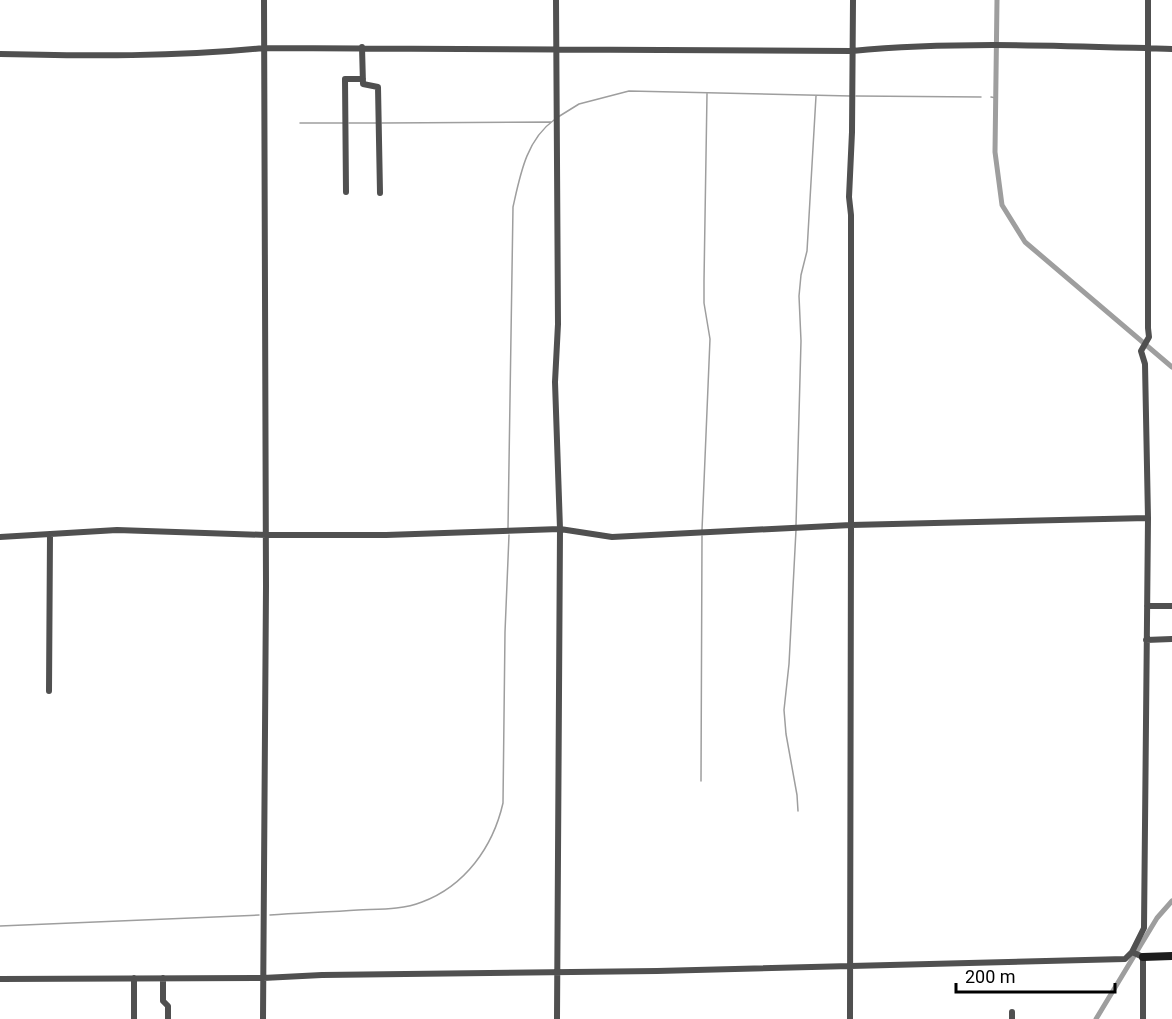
<svg xmlns="http://www.w3.org/2000/svg" width="1172" height="1019" viewBox="0 0 1172 1019" font-family="Roboto,sans-serif">
<style>
.lines{fill:none;stroke-linecap:round;stroke-linejoin:round}
.stream{stroke:#9e9e9e;stroke-width:1.5}
.canal{stroke:#9e9e9e;stroke-width:5}
.street{stroke:#505050;stroke-width:6}
.secondary{stroke:#1d1d1d;stroke-width:8}
</style>
<rect width="100%" height="100%" fill="#fff"/>
<g class="lines">
<path class="stream" d="M856,96L981,97
M991,97L996,98
M558,117L579,104L629,91L851,96
M300,123H344
M349,123H377
M382,123L551,122
M796,525L801,341L799,296L801,275L807,251L816,96
M508,528L513,207C520,176 526,140 554,120
M702,530L710,339L704,303V281L707,94
M796,530L789,664L784,710L786,734L797,795L798,811
M701,781L702,536
M270,915C300,913 329,912 358,910C379,909 402,910 422,902C465,886 493,847 503,803L505,632L509,535
M0,926L259,915"/>
<path class="canal" d="M997,0L995,152L1002,205L1025,242L1172,367
M1096,1019L1157,918L1172,901"/>
<path class="street" d="M556,0L558,324L555,382L560,529L612,537L851,525V215L849,197L852,132L853,0
M362,47L363,84L378,87L380,193
M0,54C88,56 176,57 264,48L852,51C959,41 1065,46 1172,49
M346,192L345,79H363
M0,537L117,530L266,535H386L560,529L557,1019
M1147,606H1172
M1146,640L1172,639
M49,691L50,534
M1132,952L1143,957V1019
M134,978V1019
M163,978V1001L168,1006V1019
M0,979L263,978L322,975L657,971L1125,959L1132,952L1144,928L1148,518L1145,364L1141,351L1149,337L1148,328V0
M1012,1012V1019
M263,1019L266,586L264,0
M850,1019L851,525L1148,518"/>
<path class="secondary" d="M1143,957L1172,956"/>
</g>
<path d="M956 983v9h159v-9" fill="none" stroke="#000000" stroke-width="3"/>
<text x="965" y="983" font-size="18" fill="#000000" stroke="#ffffff" stroke-width="4.5" paint-order="stroke">200 m</text>
</svg>
